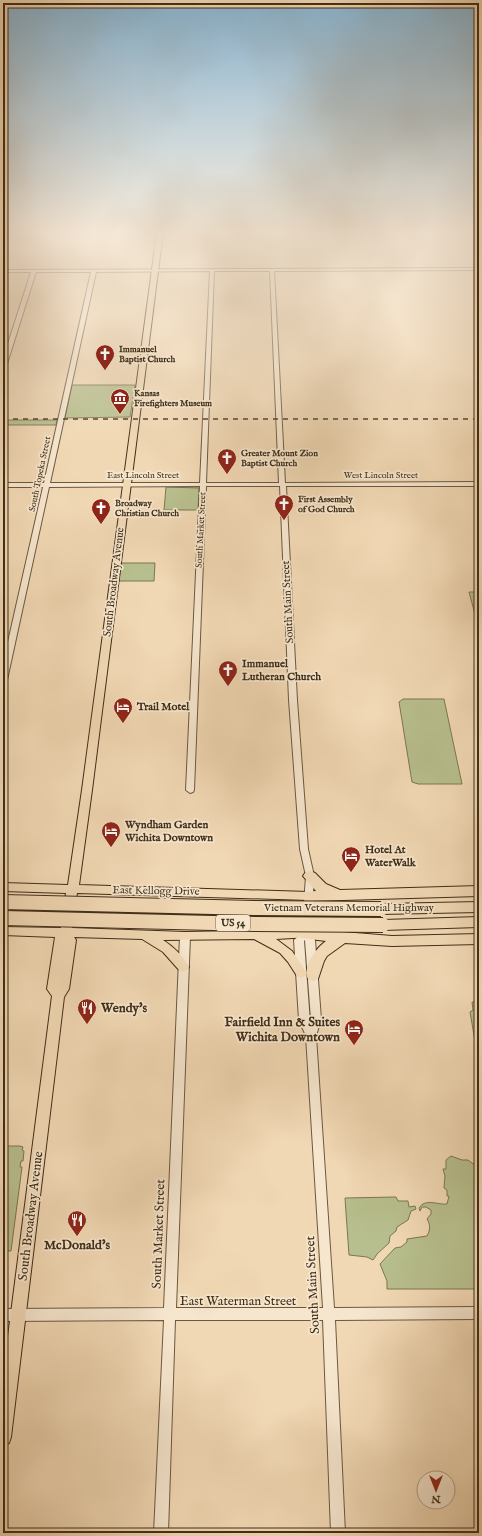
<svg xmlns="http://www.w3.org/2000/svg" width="482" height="1536" viewBox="0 0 482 1536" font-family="'IM FELL English',serif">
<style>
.green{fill:#b8bf8e;stroke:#7c7653}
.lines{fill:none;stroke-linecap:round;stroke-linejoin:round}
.tertiary-casing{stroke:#6c583f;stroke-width:2}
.primary-casing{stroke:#402e18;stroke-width:2}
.motorway-casing{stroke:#402e18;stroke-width:2}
.tertiary{fill:#f6e6ce;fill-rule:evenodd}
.primary{fill:#f1d8b4;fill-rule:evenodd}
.motorway{fill:#f1d8b4;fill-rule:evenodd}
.rail{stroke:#402e18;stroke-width:1.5;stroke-dasharray:5 5;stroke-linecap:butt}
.motorway-bridge-casing{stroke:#402e18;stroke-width:16;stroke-linecap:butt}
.motorway-bridge{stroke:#f1d8b4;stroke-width:14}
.labels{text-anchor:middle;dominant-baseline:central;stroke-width:3.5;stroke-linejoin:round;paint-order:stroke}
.far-poi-label{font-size:9px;font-weight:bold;fill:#402e18;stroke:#f6e6ce;text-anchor:start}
.far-street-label{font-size:9px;fill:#402e18;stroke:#f6e6ce}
.shield{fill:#f6e6ce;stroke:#77654f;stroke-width:1}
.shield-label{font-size:10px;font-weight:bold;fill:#402e18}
.street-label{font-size:11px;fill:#402e18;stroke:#f6e6ce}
.poi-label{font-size:11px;font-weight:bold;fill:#402e18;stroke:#f6e6ce;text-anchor:start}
.near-poi-label{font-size:13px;font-weight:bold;fill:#402e18;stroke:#f6e6ce;text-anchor:start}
.near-street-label{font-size:13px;fill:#402e18;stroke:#f6e6ce}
</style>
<rect width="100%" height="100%" fill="#f1d8b4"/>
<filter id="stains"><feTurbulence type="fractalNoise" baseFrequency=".005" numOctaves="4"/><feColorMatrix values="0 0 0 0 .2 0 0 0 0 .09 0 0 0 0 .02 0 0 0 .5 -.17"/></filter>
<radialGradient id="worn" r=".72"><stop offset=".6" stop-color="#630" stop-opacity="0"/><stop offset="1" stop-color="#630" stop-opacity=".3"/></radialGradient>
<path class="green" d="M72,385H135L130,417L65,418Z
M3,420H57L56,425H3Z
M166,487L199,488L198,510H164Z
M121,563H155L154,581H119Z
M469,592H479V620L476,618Z
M403,699H444L462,784H418L412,782L399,702Z
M472,1002H479V1064L470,1012L473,1010Z
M3,1146H20L23,1147L22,1150L24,1151L23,1161H21L20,1167H22L11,1251H3Z
M451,1156L462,1160H468L476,1166L479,1186V1289H387V1281L380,1264L395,1248L401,1247L407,1242V1239L427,1236C431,1229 430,1224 427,1219L431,1214V1210L426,1207H422L420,1211L419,1208C425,1198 438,1205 447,1204L449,1196H447V1190L444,1188L445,1176L443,1169H446V1160Z
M396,1197L398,1201H408L409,1207L415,1206L416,1209L411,1211L408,1220L397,1227L396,1231L390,1236L389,1243L377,1254L373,1260L367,1257L349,1255L345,1198Z"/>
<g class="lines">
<g class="tertiary-casing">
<path id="tertiary" d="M479,268V270L274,271L285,483L479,482V486H286L297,700L308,849L314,876L311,934L315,940L321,1019L316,1036L334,1308L479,1307V1319L335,1320L345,1533H331L323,1320H175L168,1533H154L164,1320L3,1321V1309L164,1308L180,936L182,933L185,932L188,933L190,936L176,1308H323L306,1036L299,1020L294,940L302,933L306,876L300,849L289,700L280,486H206L194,790L193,792L190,793L186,790L200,486L49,487L7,680L3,682V664L43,487H3V483H44L91,272H36L6,367L3,369V359L31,272H3V270ZM210,271L200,483H50L96,272ZM214,271H270L279,483H206ZM305,940L311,1019L310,1023L304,941Z"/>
</g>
<g class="primary-casing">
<path id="primary" d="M157,232H163L92,790L79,885L309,892L313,893L315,896L313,899L309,900L77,893L72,928L185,932L306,930L310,931L312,934L310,937L276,939L292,951L307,973L305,976L301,978L297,976L288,962L280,953L254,939L163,940C174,947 183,956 189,967L187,970L183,972L179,970L163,952L142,939L74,937L76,940L69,989L64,997L11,1437L9,1443L3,1445V1375L52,996L47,989L55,937L3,935V927L61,928L66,893L3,891V883L68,885L82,790Z"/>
</g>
<g class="motorway-casing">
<path id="motorway" d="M310,871L315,873L326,884L340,890L479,886V896L309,901L304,900L302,896L304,892L316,891L303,876L305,873Z
M479,902V912L381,914L376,913L374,909L376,905L381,904Z
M479,917V927L383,930L378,929L376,925L378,921L383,920Z
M306,929L392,936L479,934V944L392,946L345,943L327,956L324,961L318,979L313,981L308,979C302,967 316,948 326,941L301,938L299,934L301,930Z"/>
</g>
<use href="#tertiary" class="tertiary"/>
<use href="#primary" class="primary"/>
<use href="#motorway" class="motorway"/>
<path class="rail" d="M3,419H479"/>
<g class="motorway-bridge-casing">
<path id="motorway-bridge" d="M3,902L255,908L381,909
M3,918L255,924L383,925"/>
</g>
<use href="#motorway-bridge" class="motorway-bridge"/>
</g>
<linearGradient id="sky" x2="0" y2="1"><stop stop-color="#89b6d4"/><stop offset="0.52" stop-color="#f9eddd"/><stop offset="1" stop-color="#f9eddd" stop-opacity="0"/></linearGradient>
<rect width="482" height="447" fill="url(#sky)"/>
<defs>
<g id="church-pin" transform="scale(1)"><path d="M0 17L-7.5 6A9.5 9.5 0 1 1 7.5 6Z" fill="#8f2418" stroke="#f6e6ce"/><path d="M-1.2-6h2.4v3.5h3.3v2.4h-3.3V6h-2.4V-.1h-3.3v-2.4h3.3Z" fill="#fff"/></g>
<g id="museum-pin" transform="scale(1)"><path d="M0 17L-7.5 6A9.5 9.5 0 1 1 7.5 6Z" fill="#8f2418" stroke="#f6e6ce"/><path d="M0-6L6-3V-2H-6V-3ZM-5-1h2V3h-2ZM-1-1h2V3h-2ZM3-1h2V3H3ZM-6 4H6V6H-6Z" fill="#fff"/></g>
<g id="hotel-pin" transform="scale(1)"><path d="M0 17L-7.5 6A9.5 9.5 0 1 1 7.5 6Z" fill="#8f2418" stroke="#f6e6ce"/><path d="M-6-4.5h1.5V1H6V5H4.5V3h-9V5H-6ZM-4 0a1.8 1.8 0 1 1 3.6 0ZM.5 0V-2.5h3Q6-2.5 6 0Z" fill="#fff"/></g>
<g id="restaurant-pin" transform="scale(1)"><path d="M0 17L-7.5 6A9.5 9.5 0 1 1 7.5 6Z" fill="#8f2418" stroke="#f6e6ce"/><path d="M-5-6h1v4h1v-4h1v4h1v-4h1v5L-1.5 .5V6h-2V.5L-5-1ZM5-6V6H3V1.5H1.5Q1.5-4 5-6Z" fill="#fff"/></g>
</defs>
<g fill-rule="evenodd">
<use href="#church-pin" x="105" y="354"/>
<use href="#museum-pin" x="120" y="398"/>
<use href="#church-pin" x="227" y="458"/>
<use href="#church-pin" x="284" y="504"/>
<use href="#church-pin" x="101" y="508"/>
<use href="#church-pin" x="228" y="670"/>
<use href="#hotel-pin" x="123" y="707"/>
<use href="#hotel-pin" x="111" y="831"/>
<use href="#hotel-pin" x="351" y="856"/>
<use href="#restaurant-pin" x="87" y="1008"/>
<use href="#hotel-pin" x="354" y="1029"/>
<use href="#restaurant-pin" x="77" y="1220"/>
</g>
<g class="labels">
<g class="far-poi-label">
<text x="119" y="349">Immanuel<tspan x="119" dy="10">Baptist Church</tspan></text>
<text x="134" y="393">Kansas<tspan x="134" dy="10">Firefighters Museum</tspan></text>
<text x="241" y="453">Greater Mount Zion<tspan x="241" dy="10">Baptist Church</tspan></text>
<text x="298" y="499">First Assembly<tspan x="298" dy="10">of God Church</tspan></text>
<text x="115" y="503">Broadway<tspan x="115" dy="10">Christian Church</tspan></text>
</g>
<g class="far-street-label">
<text transform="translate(40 474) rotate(-78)">South Topeka Street</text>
<text x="143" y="475">East Lincoln Street</text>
<text x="381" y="475">West Lincoln Street</text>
<text transform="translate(201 530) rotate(-87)">South Market Street</text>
</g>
<rect class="shield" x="216" y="915" width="34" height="16" rx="3"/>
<g class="shield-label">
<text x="233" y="923">US 54</text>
</g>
<g class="street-label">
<text transform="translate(114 582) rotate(-83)">South Broadway Avenue</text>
<text transform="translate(288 602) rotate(-93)">South Main Street</text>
<text transform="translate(156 891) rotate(1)">East Kellogg Drive</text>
<text x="349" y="908">Vietnam Veterans Memorial Highway</text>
</g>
<g class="poi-label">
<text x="242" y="664">Immanuel<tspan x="242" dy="13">Lutheran Church</tspan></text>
<text x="137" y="707">Trail Motel</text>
<text x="125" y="825">Wyndham Garden<tspan x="125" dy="13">Wichita Downtown</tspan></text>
<text x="365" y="850">Hotel At<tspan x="365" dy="13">WaterWalk</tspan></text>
</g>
<g class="near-poi-label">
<text x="101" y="1008">Wendy's</text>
<text x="340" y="1022" text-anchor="end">Fairfield Inn &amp; Suites<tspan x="340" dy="15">Wichita Downtown</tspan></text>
<text x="77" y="1245" text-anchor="middle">McDonald's</text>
</g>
<g class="near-street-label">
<text transform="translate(31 1216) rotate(-83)">South Broadway Avenue</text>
<text transform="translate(159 1234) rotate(-88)">South Market Street</text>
<text transform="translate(313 1285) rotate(-93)">South Main Street</text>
<text x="238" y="1301">East Waterman Street</text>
</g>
</g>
<rect width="482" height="1536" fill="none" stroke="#f1d8b4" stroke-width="16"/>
<rect x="4" y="4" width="474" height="1528" fill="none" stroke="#402e18" stroke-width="2"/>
<rect x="8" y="8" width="466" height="1520" fill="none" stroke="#402e18"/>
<g transform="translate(436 1490) rotate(180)"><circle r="19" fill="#f6e6ce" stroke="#ad9c85"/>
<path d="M0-3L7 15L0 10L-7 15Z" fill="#8f2418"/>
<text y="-6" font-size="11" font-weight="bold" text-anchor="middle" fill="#402e18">N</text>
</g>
<rect width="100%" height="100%" filter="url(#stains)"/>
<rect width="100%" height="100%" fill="url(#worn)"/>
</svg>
